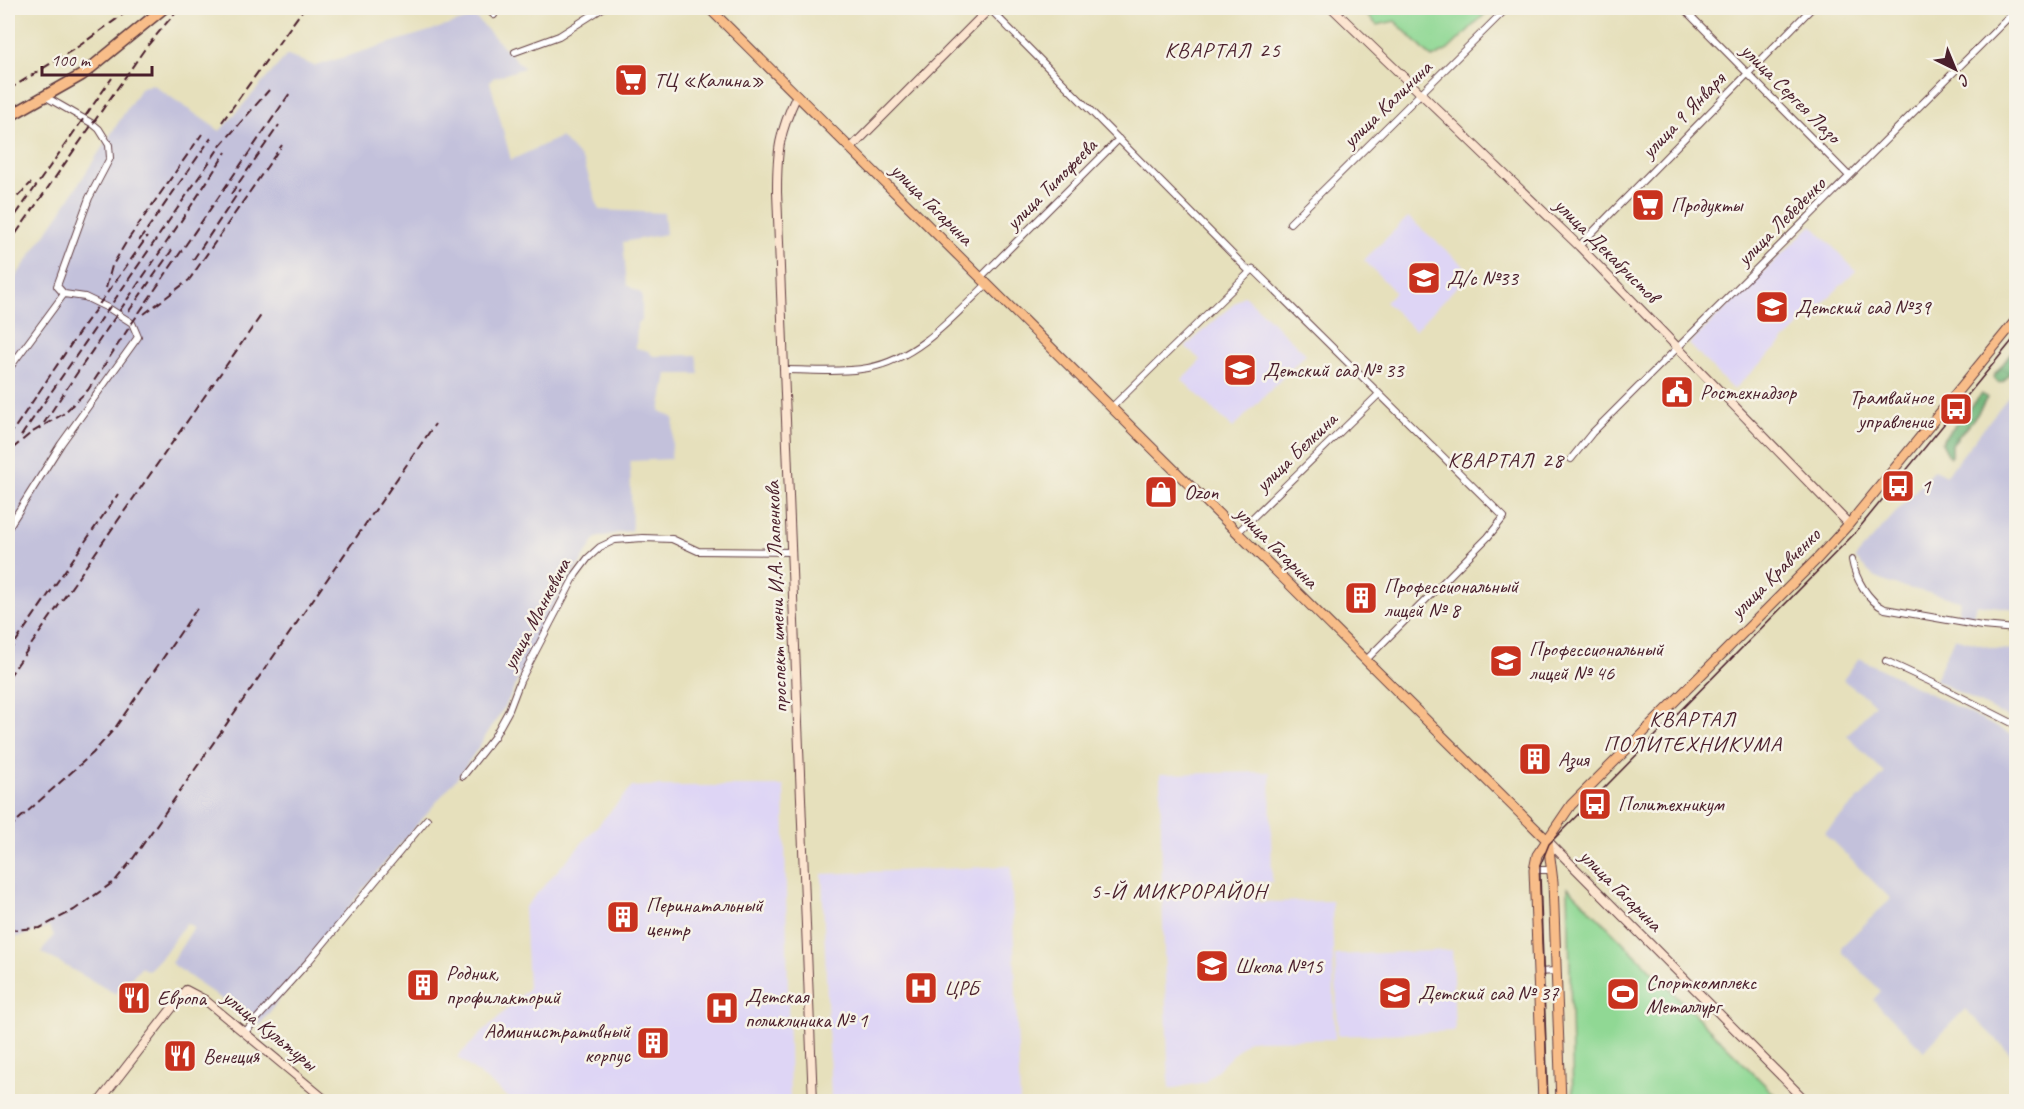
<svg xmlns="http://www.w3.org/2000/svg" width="2024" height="1109" viewBox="0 0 2024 1109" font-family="Caveat,sans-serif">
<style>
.built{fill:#ded5f5}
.industrial{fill:#c3c1db}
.forest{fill:url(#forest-crowns);stroke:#5f6c54;stroke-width:1.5}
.garden{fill:#90d894;stroke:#6d7c60;stroke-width:1.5}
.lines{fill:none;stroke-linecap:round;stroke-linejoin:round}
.street-casing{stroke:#613c41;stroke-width:8}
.secondary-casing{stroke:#613c41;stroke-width:10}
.primary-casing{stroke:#613c41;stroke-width:11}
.highway-casing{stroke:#613c41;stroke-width:13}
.street{stroke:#fff;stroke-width:6}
.secondary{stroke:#fce5d0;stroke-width:8}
.primary{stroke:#f8bd89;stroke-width:9}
.highway{stroke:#f8bd89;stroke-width:10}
.tram{stroke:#4a1f2b;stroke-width:1.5}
.rail{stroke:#4a1f2b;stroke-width:2;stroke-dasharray:9 4.5;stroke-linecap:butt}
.labels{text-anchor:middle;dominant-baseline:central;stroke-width:5;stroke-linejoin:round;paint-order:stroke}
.poi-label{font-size:21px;fill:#4a1f2b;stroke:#f7f3e8;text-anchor:start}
.street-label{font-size:21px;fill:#4a1f2b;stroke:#f7f3e8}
.neighbourhood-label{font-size:22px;letter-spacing:1.5px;fill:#4a1f2b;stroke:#f7f3e8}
</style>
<defs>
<pattern id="forest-crowns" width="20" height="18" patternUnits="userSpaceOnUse" patternTransform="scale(1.5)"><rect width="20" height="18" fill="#74b87e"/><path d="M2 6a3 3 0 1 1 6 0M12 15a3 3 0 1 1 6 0" fill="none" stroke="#619567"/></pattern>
</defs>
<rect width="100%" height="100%" fill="#f7f3e8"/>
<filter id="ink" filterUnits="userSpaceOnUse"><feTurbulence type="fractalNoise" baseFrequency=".0167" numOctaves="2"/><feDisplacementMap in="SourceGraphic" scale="12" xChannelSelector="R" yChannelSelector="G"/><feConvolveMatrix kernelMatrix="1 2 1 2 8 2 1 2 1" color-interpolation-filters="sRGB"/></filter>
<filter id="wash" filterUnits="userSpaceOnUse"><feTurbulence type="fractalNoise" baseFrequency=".008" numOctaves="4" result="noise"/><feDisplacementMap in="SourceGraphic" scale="24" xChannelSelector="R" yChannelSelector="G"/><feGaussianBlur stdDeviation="1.35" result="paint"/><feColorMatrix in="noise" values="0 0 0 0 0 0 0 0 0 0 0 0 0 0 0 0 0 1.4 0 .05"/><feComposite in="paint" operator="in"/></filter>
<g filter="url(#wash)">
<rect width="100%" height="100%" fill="#e6e0bc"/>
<path class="built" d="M1408,217L1471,272L1415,330L1385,302L1395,292L1364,260Z
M1812,225L1856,271L1733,390L1689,344Z
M1244,295L1306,354L1233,428L1182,380L1201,360L1185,347Z
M1270,772L1272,882L1162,884L1160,774Z
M647,786H784L790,1101H513L457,1057L528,989L524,908L632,787Z
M1011,866L1020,1101H831L822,874Z
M1162,894H1258V902L1332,901L1335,1039L1248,1040L1205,1082L1169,1089Z
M1452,950L1455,1031L1338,1036L1335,955Z"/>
<path class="industrial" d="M475,17L524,68L493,78L490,82L511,160L561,137L584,162L599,210L664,213L666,234L623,242L627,285L642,294V321L637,323L636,348L648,351L653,356L696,355L699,374H667L660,411L674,418L671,459L630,461L632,530L596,538L551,610L506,705L462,772L369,881L259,1026L171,963L194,927L186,923L164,954L148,971L141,967L116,994L41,952L54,935L49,927L19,937L8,936V288L58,216L140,89L152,84L220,131L287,55L315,66Z
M2016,387V609L1976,604L1972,620L1958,617L1960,600L1891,584L1874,577L1855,558L1934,470L1946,476Z
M1954,638L1997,649L2016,650V722L1935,680Z
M1859,658L2016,737V1059L1965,1009L1924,1051L1873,1000L1881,991L1842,952V946L1891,899L1824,833L1885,773L1847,736L1875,704L1843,680Z"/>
<path class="forest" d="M2016,347V364L2003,382L1998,383L1994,378L1995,374Z
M1982,394L1987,398L1976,416L1952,444V456L1950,458L1942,443L1944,438Z"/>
<path class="garden" d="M1360,8H1491L1448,50L1432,58L1395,21L1377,25Z
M1568,887L1781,1101H1573Z"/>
</g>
<g filter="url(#ink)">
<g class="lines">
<g class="street-casing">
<path id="street" d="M486,8L494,15
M989,8L1250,272
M1683,8L1849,176
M515,52L559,36L603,8
M1290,223L1507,8
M1579,246L1812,8
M1253,269L1504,517L1488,537L1366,660
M980,278L1119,139
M8,370L64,294L57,286L89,198L110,158L109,145L99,129L93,124L46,97
M785,370C812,370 841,373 868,368C917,359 953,317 987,284
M1111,408L1253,269
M1571,459L1592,433L2016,10
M8,528L61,444L138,337L132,323L110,309L85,297L64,294
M1237,533L1379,394
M1852,560C1855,578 1868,601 1885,609L1982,626L2016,629
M1886,661L1931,682L2016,725
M463,776L494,737L509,710L520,681L576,574L588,558L600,547L615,540L643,538L672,539L698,551L792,552
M1534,870H1551
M1538,972L1556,971
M245,1032L308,962L427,819"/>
</g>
<g class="secondary-casing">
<path id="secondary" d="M1332,8L1579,246L1849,524
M797,95C779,133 777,150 777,192L813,1102
M851,148L990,8
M1548,841L1807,1102
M99,1102L186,990L205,1000L328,1102"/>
</g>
<g class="primary-casing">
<path id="primary" d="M709,8L1548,841
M1548,841L1553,882L1561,1102
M1543,1102L1534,870L1537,855L1571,805L1818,558L1849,524L2016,320"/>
</g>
<g class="highway-casing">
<path id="highway" d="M8,117L82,75L164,8"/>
</g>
<use href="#street" class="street"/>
<use href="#secondary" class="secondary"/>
<use href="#primary" class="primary"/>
<use href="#highway" class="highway"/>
<path class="tram" d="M1548,1102L1540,875V866L1549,844L1855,533L2016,336"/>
<path class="rail" d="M8,90L79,46L132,8
M222,122L304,8
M231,194L279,125
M8,206L31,183
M8,226L112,78
M139,241L211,138
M8,245L144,50L179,8
M193,260L240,190
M106,288L112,266L127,241L202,134
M129,311L172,250
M144,314L189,280L282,145
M44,423C103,332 168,244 226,152
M21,436L221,145L269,90
M8,438L78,334L147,237
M12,449L31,433L63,414L88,390L132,323L290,93
M8,653L118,494
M8,678L262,314
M8,829L93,753L115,728L198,607
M8,930L40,928L74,910L115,881L132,860L435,424"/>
</g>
</g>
<defs>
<g id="supermarket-square" transform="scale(1.725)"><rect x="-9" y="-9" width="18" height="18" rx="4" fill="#c8321e" stroke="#f7f3e8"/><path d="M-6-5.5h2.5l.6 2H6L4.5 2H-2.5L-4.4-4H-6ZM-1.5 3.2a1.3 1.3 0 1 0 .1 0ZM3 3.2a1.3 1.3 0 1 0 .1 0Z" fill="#fff"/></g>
<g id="school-square" transform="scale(1.725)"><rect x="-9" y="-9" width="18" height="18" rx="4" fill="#c8321e" stroke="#f7f3e8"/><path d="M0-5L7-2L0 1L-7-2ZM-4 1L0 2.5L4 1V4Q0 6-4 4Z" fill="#fff"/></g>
<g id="civic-square" transform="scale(1.725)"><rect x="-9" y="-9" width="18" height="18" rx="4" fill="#c8321e" stroke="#f7f3e8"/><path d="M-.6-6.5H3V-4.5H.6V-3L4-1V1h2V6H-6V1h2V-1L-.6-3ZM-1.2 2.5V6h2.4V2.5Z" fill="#fff"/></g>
<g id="bus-square" transform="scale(1.725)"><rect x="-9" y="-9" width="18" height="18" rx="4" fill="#c8321e" stroke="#f7f3e8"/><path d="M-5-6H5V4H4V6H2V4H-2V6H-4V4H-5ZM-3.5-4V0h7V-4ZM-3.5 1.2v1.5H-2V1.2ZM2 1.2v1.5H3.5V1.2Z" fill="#fff"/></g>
<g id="shop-square" transform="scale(1.725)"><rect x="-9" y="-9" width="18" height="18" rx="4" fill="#c8321e" stroke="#f7f3e8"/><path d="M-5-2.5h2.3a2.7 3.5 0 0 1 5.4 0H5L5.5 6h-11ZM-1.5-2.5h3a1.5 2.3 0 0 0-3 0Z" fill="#fff"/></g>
<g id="building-square" transform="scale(1.725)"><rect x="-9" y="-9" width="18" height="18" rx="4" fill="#c8321e" stroke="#f7f3e8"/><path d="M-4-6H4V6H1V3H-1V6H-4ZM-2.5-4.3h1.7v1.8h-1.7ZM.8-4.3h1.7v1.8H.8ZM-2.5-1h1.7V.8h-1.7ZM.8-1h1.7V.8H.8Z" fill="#fff"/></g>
<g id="university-square" transform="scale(1.725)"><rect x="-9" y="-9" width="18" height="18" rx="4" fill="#c8321e" stroke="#f7f3e8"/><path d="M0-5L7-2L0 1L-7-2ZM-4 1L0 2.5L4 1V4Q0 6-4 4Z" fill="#fff"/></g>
<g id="hospital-square" transform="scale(1.725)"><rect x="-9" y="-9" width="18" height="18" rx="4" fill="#c8321e" stroke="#f7f3e8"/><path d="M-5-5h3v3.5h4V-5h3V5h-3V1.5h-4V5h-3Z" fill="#fff"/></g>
<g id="stadium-square" transform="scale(1.725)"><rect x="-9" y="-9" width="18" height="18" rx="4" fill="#c8321e" stroke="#f7f3e8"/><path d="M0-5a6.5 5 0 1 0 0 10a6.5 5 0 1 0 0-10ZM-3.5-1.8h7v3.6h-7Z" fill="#fff"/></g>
<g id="restaurant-square" transform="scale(1.725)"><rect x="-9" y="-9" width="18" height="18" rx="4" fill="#c8321e" stroke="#f7f3e8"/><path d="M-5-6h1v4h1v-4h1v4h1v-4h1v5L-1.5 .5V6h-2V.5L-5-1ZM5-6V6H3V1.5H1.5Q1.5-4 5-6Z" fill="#fff"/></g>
</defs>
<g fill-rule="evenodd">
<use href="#supermarket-square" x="631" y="80"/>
<use href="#supermarket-square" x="1648" y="205"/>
<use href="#school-square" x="1424" y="278"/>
<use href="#school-square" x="1772" y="307"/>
<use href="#school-square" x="1240" y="370"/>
<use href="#civic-square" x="1677" y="392"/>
<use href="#bus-square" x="1956" y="409"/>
<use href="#bus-square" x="1898" y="486"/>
<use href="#shop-square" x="1161" y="492"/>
<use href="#building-square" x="1361" y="598"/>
<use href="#university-square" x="1506" y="661"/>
<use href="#building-square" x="1535" y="759"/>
<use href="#bus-square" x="1595" y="804"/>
<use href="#building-square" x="623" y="917"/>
<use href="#school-square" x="1212" y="966"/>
<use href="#building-square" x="423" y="985"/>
<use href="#hospital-square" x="921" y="988"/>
<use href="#school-square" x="1395" y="993"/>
<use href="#stadium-square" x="1623" y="994"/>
<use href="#restaurant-square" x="134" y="998"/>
<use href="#hospital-square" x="722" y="1008"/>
<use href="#building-square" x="653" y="1043"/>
<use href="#restaurant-square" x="180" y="1056"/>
</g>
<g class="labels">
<g class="poi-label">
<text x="654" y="80">ТЦ «Калина»</text>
<text x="1671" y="205">Продукты</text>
<text x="1447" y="278">Д/с №33</text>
<text x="1795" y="307">Детский сад №39</text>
<text x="1263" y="370">Детский сад № 33</text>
<text x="1700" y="392">Ростехнадзор</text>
<text x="1933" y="397" text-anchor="end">Трамвайное<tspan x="1933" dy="24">управление</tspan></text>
<text x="1921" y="486">1</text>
<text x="1184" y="492">Ozon</text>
<text x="1384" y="586">Профессиональный<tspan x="1384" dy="24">лицей № 8</tspan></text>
<text x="1529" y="649">Профессиональный<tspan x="1529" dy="24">лицей № 46</tspan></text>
<text x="1558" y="759">Азия</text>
<text x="1618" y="804">Политехникум</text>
<text x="646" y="905">Перинатальный<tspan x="646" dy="24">центр</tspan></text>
<text x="1235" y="966">Школа №15</text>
<text x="446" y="973">Родник,<tspan x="446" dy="24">профилакторий</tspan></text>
<text x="1646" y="982">Спорткомплекс<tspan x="1646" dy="24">Металлург</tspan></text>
<text x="944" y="988">ЦРБ</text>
<text x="1418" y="993">Детский сад № 37</text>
<text x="745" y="996">Детская<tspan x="745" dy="24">поликлиника № 1</tspan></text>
<text x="157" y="998">Европа</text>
<text x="630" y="1031" text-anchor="end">Административный<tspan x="630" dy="24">корпус</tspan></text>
<text x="203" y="1056">Венеция</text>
</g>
<g class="street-label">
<text transform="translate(1791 93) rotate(45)">улица Сергея Лазо</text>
<text transform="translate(1387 104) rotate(-44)">улица Калинина</text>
<text transform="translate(1683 115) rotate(-46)">улица 9 Января</text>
<text transform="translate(1051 184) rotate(-45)">улица Тимофеева</text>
<text transform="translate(932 204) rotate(45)">улица Гагарина</text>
<text transform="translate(1781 221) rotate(-45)">улица Лебеденко</text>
<text transform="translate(1607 250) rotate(45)">улица Декабристов</text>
<text transform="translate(1296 452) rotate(-44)">улица Белкина</text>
<text transform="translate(1277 547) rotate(45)">улица Гагарина</text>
<text transform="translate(1775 573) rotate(-45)">улица Кравченко</text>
<text transform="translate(776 597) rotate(-92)">проспект имени И.А. Лапенкова</text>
<text transform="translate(536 614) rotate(-62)">улица Манкевича</text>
<text transform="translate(1621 890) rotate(45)">улица Гагарина</text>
<text transform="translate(270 1030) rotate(39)">улица Культуры</text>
</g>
<g class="neighbourhood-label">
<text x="1223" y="50">КВАРТАЛ 25</text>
<text x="1506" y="460">КВАРТАЛ 28</text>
<text x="1693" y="719">КВАРТАЛ<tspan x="1693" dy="25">ПОЛИТЕХНИКУМА</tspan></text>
<text x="1179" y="891">5-Й МИКРОРАЙОН</text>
</g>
</g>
<rect width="2024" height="1109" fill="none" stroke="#f7f3e8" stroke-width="30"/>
<g transform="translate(1955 69) rotate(137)" stroke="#f7f3e8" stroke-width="4.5" paint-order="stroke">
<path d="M0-4.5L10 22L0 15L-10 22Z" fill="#4a1f2b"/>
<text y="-9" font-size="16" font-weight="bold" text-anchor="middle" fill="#4a1f2b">С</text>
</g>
<path d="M42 66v9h110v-9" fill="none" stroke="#4a1f2b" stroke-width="3"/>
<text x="51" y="66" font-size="18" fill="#4a1f2b" stroke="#f7f3e8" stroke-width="4.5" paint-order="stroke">100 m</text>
</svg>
